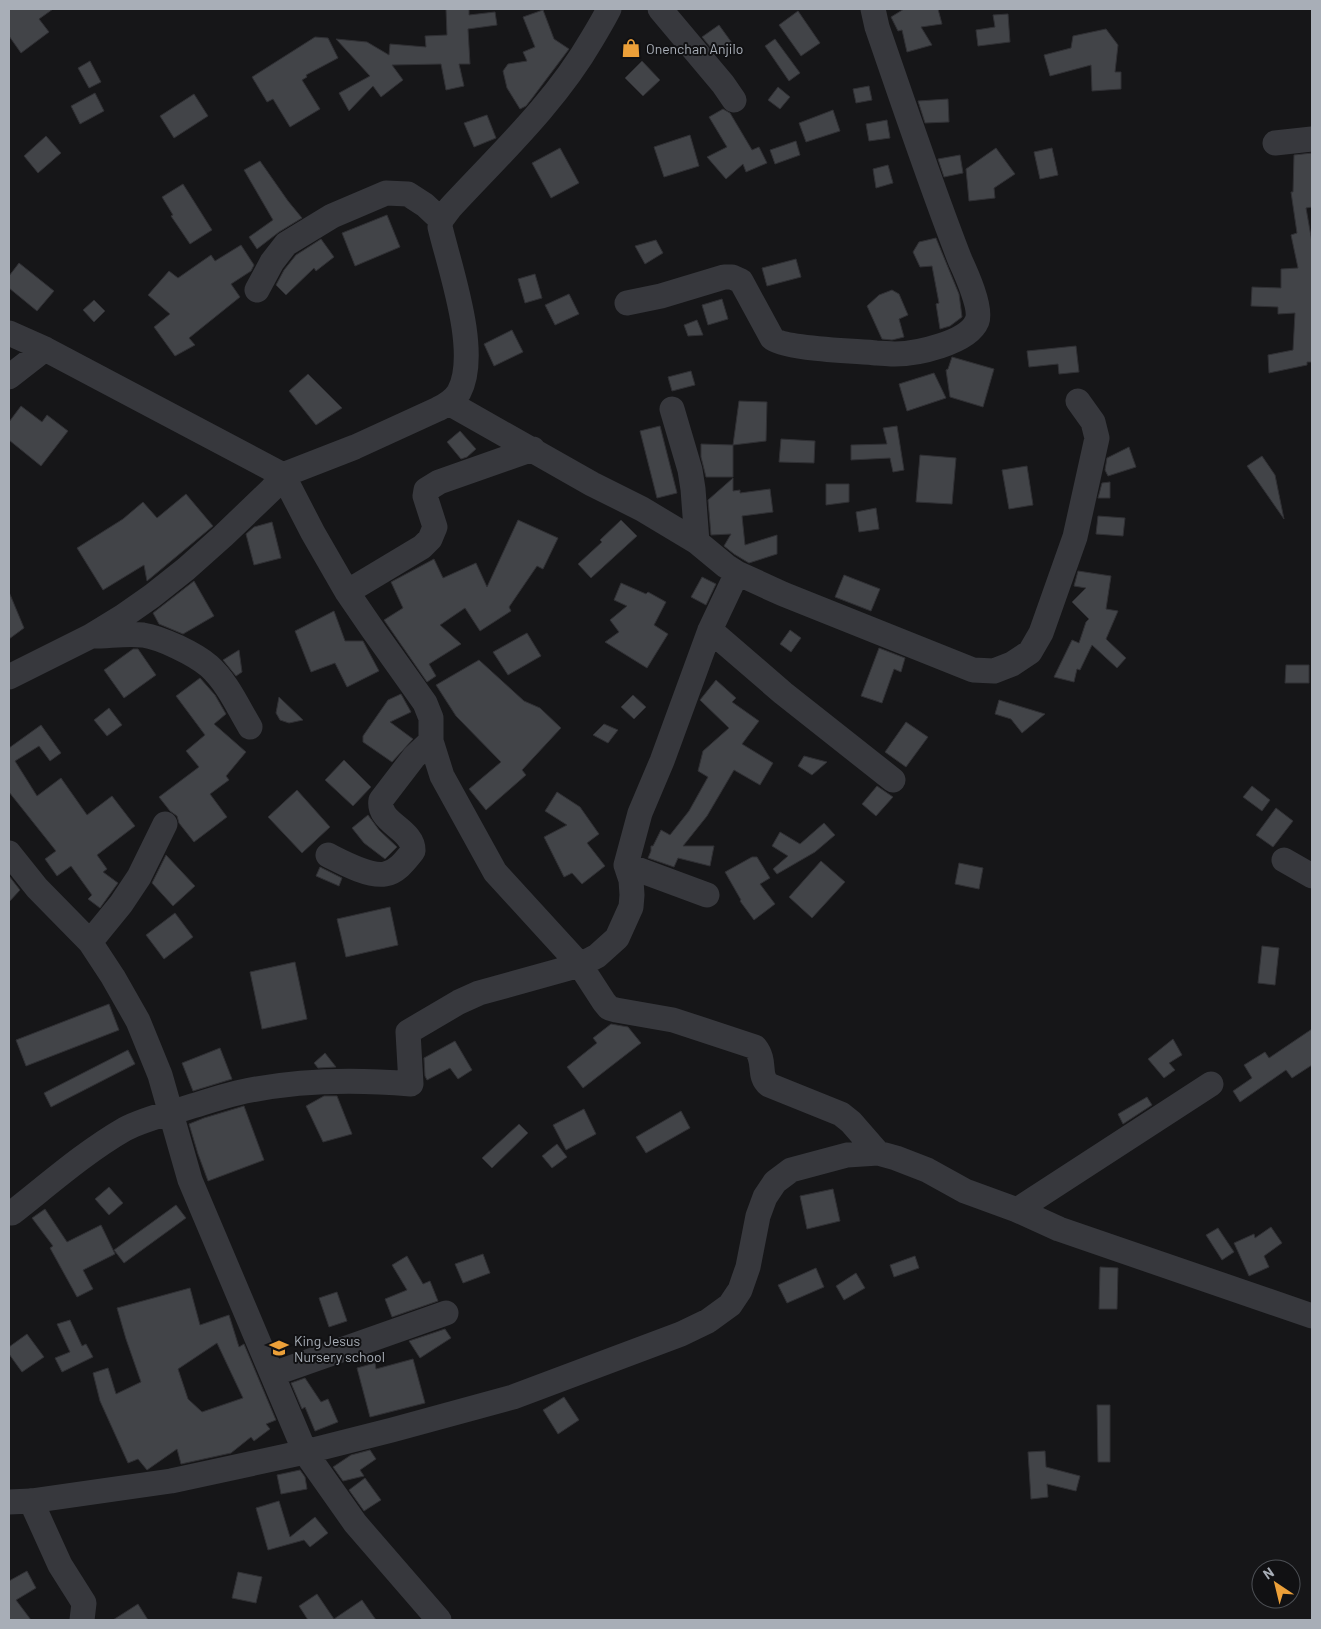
<svg xmlns="http://www.w3.org/2000/svg" width="1321" height="1629" viewBox="0 0 1321 1629" font-family="Barlow,sans-serif">
<style>
.building{fill:#424448;stroke:#303034;fill-rule:evenodd}
.lines{fill:none;stroke-linecap:round;stroke-linejoin:round}
.minor{stroke:#37383d;stroke-width:25}
.labels{text-anchor:middle;dominant-baseline:central;stroke-width:4;stroke-linejoin:round;paint-order:stroke}
.poi-label{font-size:14px;fill:#a8aeb7;stroke:#111113;text-anchor:start}
</style>
<rect width="100%" height="100%" fill="#161618"/>
<path class="building" d="M9,9H53L39,19L49,32L21,53L9,36Z
M446,9H469V15L495,12L497,25L468,29L470,64H459L464,86L446,90L441,64L392,65L403,80L381,97L373,86L349,111L339,93L370,76L336,39L367,42L389,55L390,44L426,47L425,36L447,35Z
M904,9H938L942,24L921,27L932,45L907,52L902,30L898,31L891,17Z
M543,10L554,39L569,49L533,97L526,106L520,109L507,88L503,71L508,64L527,61L523,52L535,47L523,17Z
M798,11L820,43L801,56L779,25Z
M1008,14L1010,42L978,46L976,30L995,27L993,15Z
M719,25L732,43L717,55L702,37Z
M1106,29L1118,45L1115,72H1121V89L1092,91L1091,65L1050,76L1044,55L1071,48L1073,36Z
M315,37L328,38L338,58L306,75L307,77L302,80L320,109L290,127L273,99L267,102L252,77Z
M775,39L800,73L789,81L765,46Z
M90,61L101,82L89,88L78,68Z
M642,61L660,80L643,96L625,78Z
M869,86L872,100L856,103L853,89Z
M778,87L790,97L780,109L768,100Z
M95,93L104,111L80,124L71,106Z
M194,94L208,116L174,138L160,116Z
M948,99L949,122L925,123L918,101Z
M723,109L730,113L752,150L759,147L767,163L746,172L743,164L726,179L707,157L727,147L709,117Z
M833,110L840,131L806,142L799,123Z
M487,115L496,138L474,147L464,123Z
M887,120L890,138L869,141L866,124Z
M690,135L699,166L664,177L654,147Z
M46,136L61,153L38,173L24,156Z
M796,141L800,155L775,164L770,150Z
M560,148L579,183L551,198L532,163Z
M996,148L1015,174L994,188L995,198L969,201L966,169Z
M1052,148L1058,175L1040,179L1034,152Z
M1312,153V207L1306,208L1312,242V362H1307V365L1269,373L1268,355L1293,350L1295,313L1278,314V307L1251,306L1252,287L1281,288V269L1298,268L1291,235L1297,233L1291,192H1293L1294,155Z
M960,155L963,173L944,177L938,159Z
M260,161L288,201L302,218L279,232L257,249L249,237L273,220L244,170Z
M888,165L893,183L876,188L873,169Z
M183,184L212,230L190,244L171,216L173,215L162,197Z
M387,215L400,247L355,266L342,233Z
M936,238L959,294L962,317L950,326L940,329L936,304L939,303L932,266L920,267L913,252L919,242Z
M321,239L334,257L316,271L314,268L286,295L276,285L284,270L296,255Z
M656,240L663,253L645,264L635,246Z
M241,245L254,265L251,271L231,284L240,297L189,338L195,345L175,356L154,327L170,314L148,295L169,271L178,278L211,255L215,261Z
M796,259L801,277L767,286L762,268Z
M19,263L54,291L37,311L9,288V276Z
M535,274L542,298L525,303L518,279Z
M892,290L899,294L908,315L899,319L904,337L892,340L882,339L867,306L879,295Z
M569,294L579,314L555,325L545,305Z
M722,299L728,319L708,325L702,305Z
M94,300L105,311L94,322L83,310Z
M697,320L703,335L688,336L684,325Z
M512,330L523,352L494,366L484,344Z
M1076,346L1079,372L1059,374L1058,364L1029,367L1027,351Z
M952,357L994,369L983,407L950,397L946,370L948,369Z
M691,371L695,385L672,391L668,377Z
M934,373L946,398L907,411L899,384Z
M308,374L342,408L316,425L289,391Z
M739,401L767,402L766,441L733,445Z
M21,406L42,422L47,415L68,431L41,466L9,440V422Z
M660,426L677,493L657,498L640,431Z
M897,426L904,470L893,472L890,458L851,460V445L887,444L883,428Z
M460,431L476,449L467,457L461,459L447,442Z
M781,439L815,441L814,463L779,462Z
M701,444L733,445V477H706L701,457Z
M1129,447L1136,467L1108,476L1105,470L1107,458Z
M920,455L956,458L952,504L916,502Z
M1262,456L1275,475L1284,519L1247,466Z
M1027,466L1033,505L1009,509L1002,470Z
M733,478V491L740,490V493L770,489L773,512L742,516L745,545L777,535V554L749,563L734,554L724,546L731,534L711,535L708,500Z
M1110,482V498H1098L1102,483Z
M826,484H849V502L826,505Z
M186,494L213,526L147,581L144,565L103,590L77,548L123,519L143,502L157,518Z
M876,508L879,529L859,532L856,512Z
M1098,516L1125,518L1123,536L1096,534Z
M518,520L558,538L543,569L537,566L509,607L511,611L480,631L465,608L440,625L461,644L429,664L436,676L427,682L384,620L403,608L391,582L434,559L443,578L476,563L487,587Z
M621,520L637,536L591,578L578,564L602,542L600,540Z
M272,522L281,558L254,565L246,534L254,527Z
M1078,571L1111,576L1106,609L1118,611L1106,639L1126,658L1117,668L1092,645L1080,670L1077,669L1074,682L1054,677L1072,640L1079,643L1086,622L1089,619L1072,602L1086,588L1074,586Z
M844,575L880,589L871,611L835,597Z
M702,577L716,584L706,605L691,597Z
M194,581L214,616L183,634L159,624L153,613Z
M621,583L646,594L648,592L666,602L654,625L668,634L647,668L605,642L619,632L610,620L627,606L614,600Z
M9,592L24,628L9,639Z
M334,611L345,641H363L379,671L347,687L335,663L311,672L295,631Z
M790,630L801,638L791,652L780,644Z
M527,633L541,656L508,675L493,652Z
M879,648L905,658L901,672L894,669L882,703L861,696Z
M133,649H138L156,675L124,698L104,670Z
M239,650L242,672L236,676L223,660Z
M479,660L524,701L540,708L561,728L522,770L526,775L486,810L469,789L501,762L456,716L436,685Z
M1286,665H1309V683H1285Z
M200,678L215,695L226,714L214,724L246,752L226,776L229,780L210,794L227,817L194,842L179,823L177,816L170,811L159,797L199,767L186,751L205,735L176,696Z
M716,680L736,698L732,702L759,721L742,744L773,763L760,785L734,770L707,816L683,846H714L710,866L678,858L674,867L648,858L651,851V846H653L661,830L670,835L689,811L708,777L698,771L703,751L729,728L700,700Z
M401,694L411,712L390,722L413,739L392,762L363,742V736L388,700Z
M633,695L646,707L634,719L621,707Z
M279,697L303,720L289,723L280,720L276,713Z
M999,700L1045,714L1022,733L1011,719L995,714Z
M109,708L122,725L107,736L94,720Z
M906,722L928,737L906,767L885,752Z
M604,724L618,730L608,743L593,735Z
M41,725L61,753L50,761L39,746L15,761L37,796L61,778L87,815L112,796L135,826L97,855L107,869L103,872L118,883L100,908L88,899L92,895L71,866L57,876L45,859L56,851L9,792V748Z
M804,756L827,762L812,775L798,766Z
M344,760L371,787L353,806L325,780Z
M877,786L893,797L876,816L862,804Z
M1252,786L1270,800L1262,811L1243,797Z
M297,790L330,827L302,853L268,817Z
M557,792L580,807L599,834L587,843L605,866L582,884L572,873L564,877L544,837L567,825L545,811Z
M1276,808L1293,821L1273,847L1256,835Z
M368,815L379,830L397,847L385,859L364,843L352,828Z
M824,823L835,835L815,852L777,874L773,869L788,856L772,846L780,832L800,844Z
M166,855L195,886L173,906L152,883Z
M752,857H757L770,878L760,884L775,904L754,920L740,901L741,900L725,872Z
M821,861L845,882L812,918L789,897Z
M959,863L983,868L979,889L955,884Z
M320,867L342,878L339,886L316,876Z
M9,876L20,890L9,902Z
M390,907L398,945L346,957L337,919Z
M175,913L193,937L164,959L146,935Z
M1262,946L1279,948L1275,985L1258,983Z
M295,962L307,1019L262,1029L250,972Z
M109,1004L119,1030L26,1066L16,1040Z
M611,1024L628,1027L641,1043L583,1088L567,1067L597,1043L593,1038Z
M1312,1029V1065L1292,1078L1286,1070L1240,1102L1233,1091L1252,1078L1244,1065L1265,1052L1269,1058Z
M1173,1039L1182,1055L1169,1063L1175,1070L1164,1078L1148,1059Z
M455,1041L472,1070L458,1079L450,1068L427,1080L425,1076L424,1058Z
M220,1048L232,1079L193,1091L182,1063Z
M128,1050L135,1064L51,1107L44,1093Z
M325,1053L336,1067L318,1068L314,1063Z
M324,1096H337L352,1134L323,1142L306,1106Z
M1147,1097L1152,1105L1123,1124L1118,1114Z
M244,1106L264,1160L208,1181L198,1154L189,1124L204,1118Z
M584,1109L596,1134L566,1150L553,1125Z
M681,1111L690,1128L646,1153L636,1137Z
M519,1124L528,1133L492,1168L482,1158Z
M557,1144L567,1157L552,1168L542,1156Z
M109,1187L123,1203L109,1215L95,1199Z
M833,1189L840,1221L807,1229L800,1196Z
M176,1205L186,1218L124,1263L114,1250Z
M45,1209L67,1242L101,1225L115,1254L83,1270L93,1289L77,1297L50,1248L53,1246L32,1218Z
M1271,1227L1282,1243L1264,1256L1269,1267L1249,1276L1234,1243L1254,1234L1255,1238Z
M1218,1228L1234,1252L1222,1260L1206,1235Z
M483,1254L490,1273L463,1283L455,1264Z
M407,1256L423,1284L430,1281L438,1301L392,1317L385,1299L407,1290L392,1265Z
M915,1256L919,1268L894,1277L890,1265Z
M1100,1267L1118,1268L1117,1309H1099Z
M816,1268L824,1287L787,1303L778,1285Z
M856,1273L865,1288L844,1300L836,1286Z
M190,1288L200,1325L229,1315L239,1347L244,1344L276,1420L266,1424L270,1429L254,1441L251,1437L231,1453L181,1464L177,1449L147,1470L138,1459L128,1463L100,1401L93,1373L108,1368L116,1394L141,1382L126,1339L117,1308ZM217,1343L243,1398L202,1412L188,1399L178,1369Z
M337,1292L347,1321L329,1327L319,1298Z
M70,1320L82,1346L86,1344L93,1357L62,1372L55,1358L70,1352L57,1324Z
M445,1329L451,1338L420,1358L409,1341Z
M27,1334L44,1357L22,1372L9,1354V1347Z
M413,1359L425,1403L370,1417L357,1368L375,1363L376,1369Z
M305,1378L321,1402L328,1399L338,1422L315,1431L305,1407L302,1409L291,1383Z
M564,1397L579,1420L558,1434L543,1410Z
M1097,1405H1110V1462H1098Z
M370,1450L376,1459L360,1470L364,1476L343,1481L333,1467L351,1455Z
M1045,1451L1046,1467L1080,1476L1076,1491L1047,1484L1048,1497L1031,1499L1028,1452Z
M300,1470L305,1477L307,1489L281,1494L277,1475Z
M365,1478L381,1500L364,1511L349,1490Z
M279,1501L290,1537L315,1517L328,1533L310,1547L304,1540L268,1550L256,1508Z
M27,1571L36,1588L16,1600L31,1620H9V1581Z
M238,1572L262,1577L256,1603L232,1598Z
M317,1594L334,1619L362,1600L376,1620H308L299,1606Z
M138,1604L148,1620H113Z"/>
<g class="lines">
<path class="minor" d="M660,9L723,84L734,100
M1275,143L1312,139
M257,290L272,262L286,244L332,216L386,193L408,194L425,205L441,220
M627,303L661,296L724,277H732L741,281L772,338C783,349 858,351 876,353C882,353 889,354 895,354C916,354 968,343 977,321C982,308 966,273 960,260C930,183 904,105 877,27L873,9
M9,333L45,349L283,475L313,533L347,592L371,627L425,703L431,718V741L442,776L495,872L580,965L604,1002L609,1008L616,1010L673,1020L755,1047C767,1062 757,1075 769,1085L841,1114L851,1122L878,1153
M9,377L45,349
M449,403L592,484L642,509L697,542L726,566L737,573L783,594L973,670L994,671L1012,664L1030,652L1041,633L1075,537L1097,438L1093,422L1078,401
M672,409L690,470L693,489L697,542
M347,592L422,547L430,539L435,527L425,496L426,490L439,482L533,449
M710,630L783,693L893,780
M93,636C109,636 128,633 143,635C162,638 195,654 209,666C227,682 238,707 250,727
M9,677L91,636L122,617L152,596L186,569L223,536L272,489L283,475L355,447L438,409C446,405 454,400 459,392C480,353 450,269 440,227L441,220L450,208C500,154 555,103 592,39C598,29 604,19 609,9
M9,853L37,888L90,942L113,977L138,1021L160,1075L190,1180L305,1452L355,1523L439,1620
M328,855C342,862 369,877 385,874C397,872 405,861 413,851C414,829 377,823 381,800L414,757L431,741
M1284,860L1312,876
M626,865L707,895
M90,942L121,904L139,877L165,824
M1017,1210L1211,1084
M12,1213C49,1184 85,1152 125,1129C144,1119 166,1114 186,1108C203,1103 220,1097 237,1093C293,1080 354,1079 411,1084L408,1032L459,1002L479,993L580,965L597,956L617,938L631,907L632,895L631,880L626,865L640,813L662,761L710,630L737,573
M273,1374L446,1313
M31,1501L60,1565L84,1603L82,1620
M9,1502L31,1501L171,1481L305,1452L392,1430L513,1397L681,1334L708,1321L730,1305L740,1290L748,1267L758,1216L765,1197L775,1182L791,1170L847,1155L878,1153L896,1158L927,1170L965,1191L1017,1210L1059,1229L1312,1316"/>
</g>
<defs>
<g id="shop-bare" transform="scale(1.5)"><path d="M-5-2.5h2.3a2.7 3.5 0 0 1 5.4 0H5L5.5 6h-11ZM-1.5-2.5h3a1.5 2.3 0 0 0-3 0Z" fill="#eca039" stroke="#111113" stroke-width="2.5" paint-order="stroke"/></g>
<g id="school-bare" transform="scale(1.5)"><path d="M0-5L7-2L0 1L-7-2ZM-4 1L0 2.5L4 1V4Q0 6-4 4Z" fill="#eca039" stroke="#111113" stroke-width="2.5" paint-order="stroke"/></g>
</defs>
<g fill-rule="evenodd">
<use href="#shop-bare" x="631" y="48"/>
<use href="#school-bare" x="279" y="1348"/>
</g>
<g class="labels">
<g class="poi-label">
<text x="646" y="48">Onenchan Anjilo</text>
<text x="294" y="1340">King Jesus<tspan x="294" dy="16">Nursery school</tspan></text>
</g>
</g>
<rect width="1321" height="1629" fill="none" stroke="#a8aeb7" stroke-width="20"/>
<g transform="translate(1276 1584) rotate(325)"><circle r="24" fill="#111113" stroke="#4d5055"/>
<path d="M0-4L9 19L0 12L-9 19Z" fill="#eca039"/>
<text y="-8" font-size="14" font-weight="bold" text-anchor="middle" fill="#a8aeb7">N</text>
</g>
</svg>
